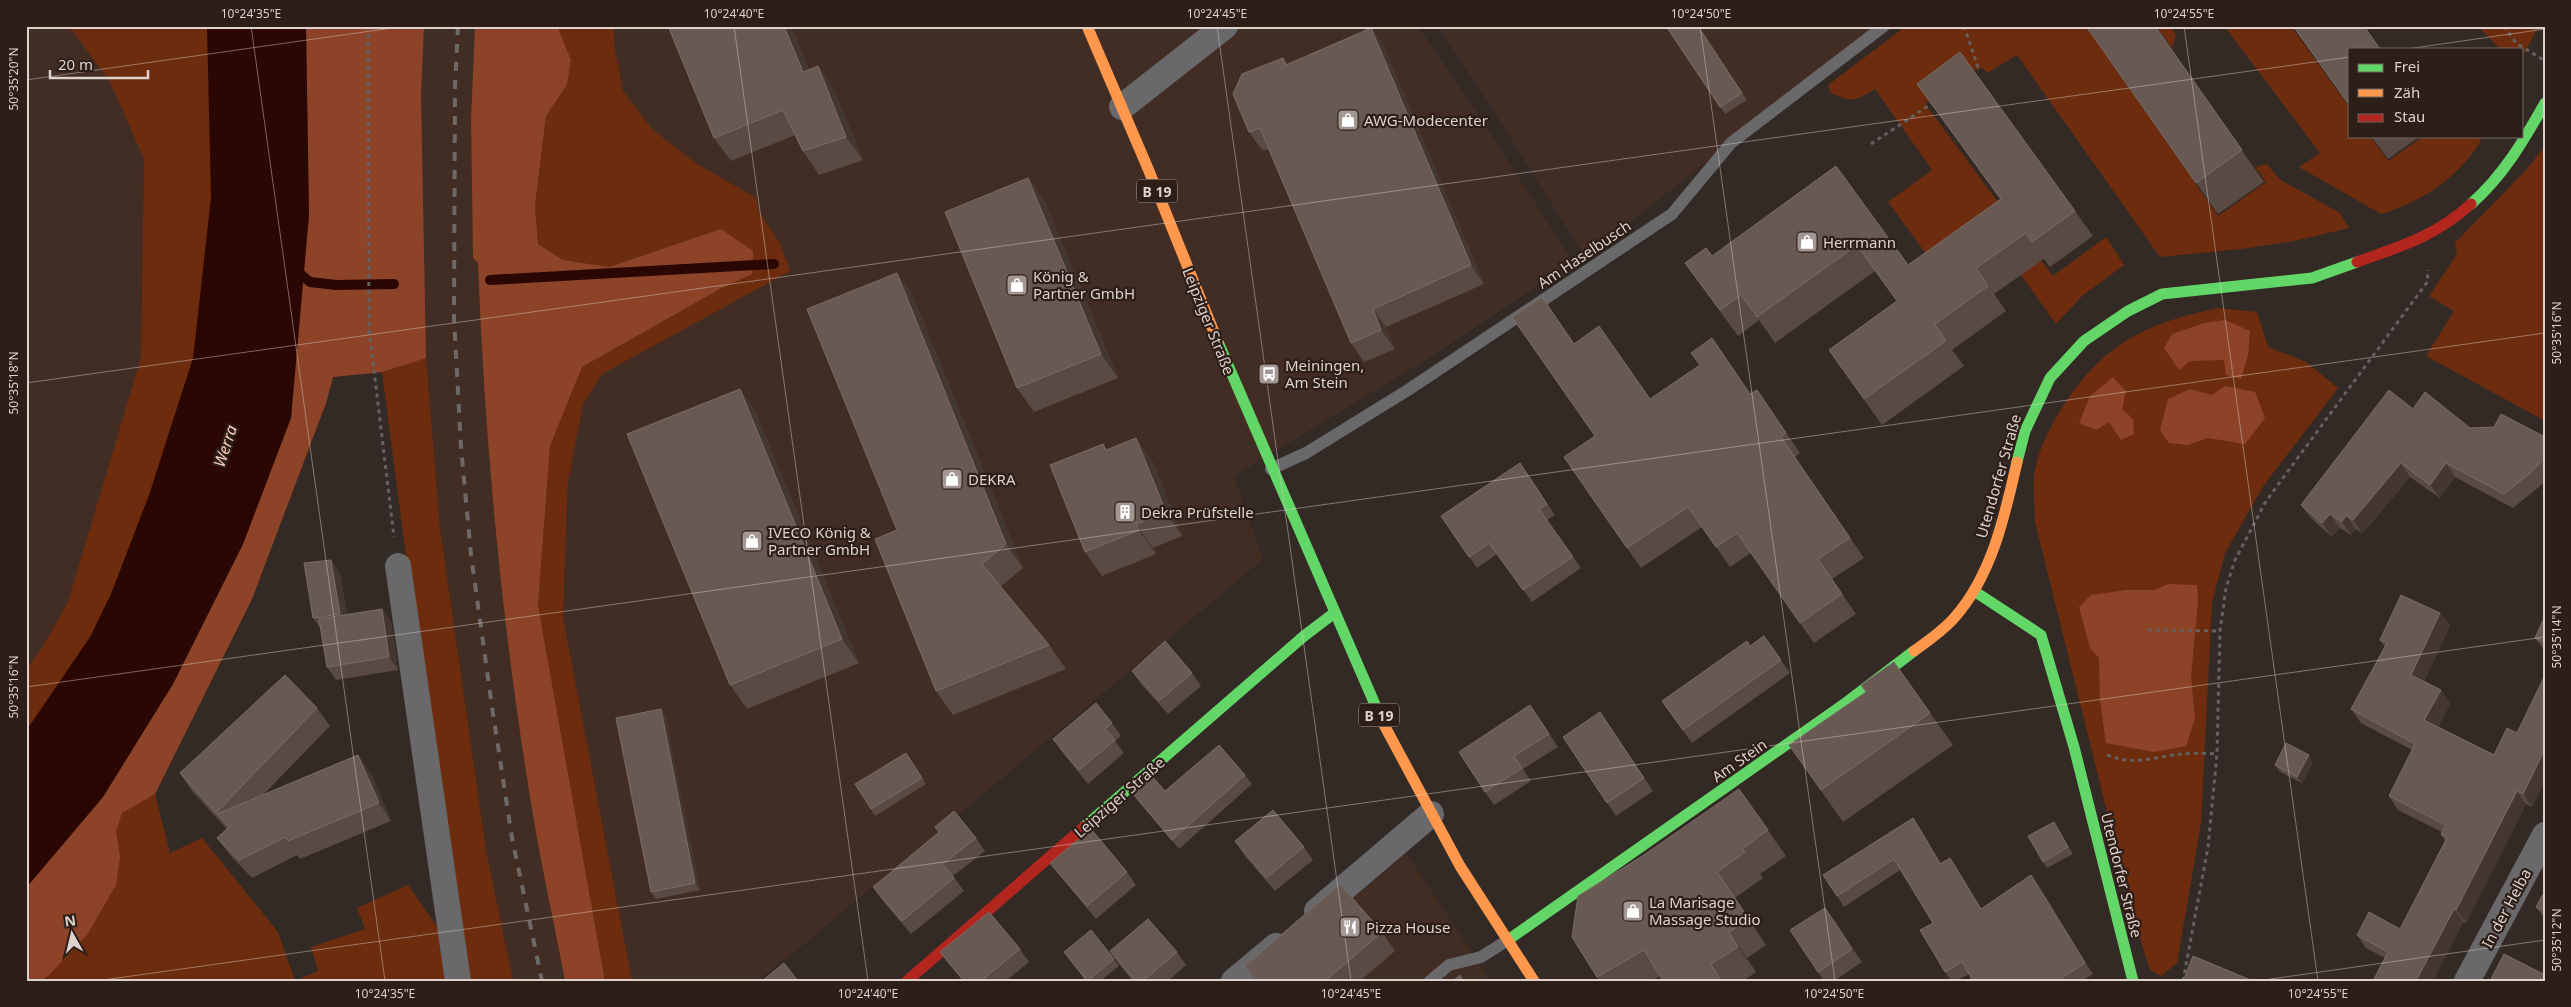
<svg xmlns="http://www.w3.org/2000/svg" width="2571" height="1007" viewBox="0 0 2571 1007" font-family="'Noto Sans',sans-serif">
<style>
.built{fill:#422d25}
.green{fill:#6e2c0e}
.forest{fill:#8c4328}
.water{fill:#2b0703}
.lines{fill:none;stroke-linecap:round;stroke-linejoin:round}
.stream{stroke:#2b0703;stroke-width:10}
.path{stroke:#646161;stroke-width:3;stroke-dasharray:4 4;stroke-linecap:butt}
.lane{stroke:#69686a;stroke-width:12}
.street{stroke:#69686a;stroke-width:26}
.fast{stroke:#63d668;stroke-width:11}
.slow{stroke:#ff974d;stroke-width:11}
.jam{stroke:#b3261e;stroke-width:11}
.rail{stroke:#6d6968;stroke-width:4;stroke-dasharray:9 9;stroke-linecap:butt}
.wall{fill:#5a4a44}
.shaded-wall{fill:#443732}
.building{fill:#685953;stroke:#7a6c66}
.ticks{fill:none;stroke:#ddd2ce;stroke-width:1;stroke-opacity:0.45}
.labels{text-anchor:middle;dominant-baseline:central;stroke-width:4.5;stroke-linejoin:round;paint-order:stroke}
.shield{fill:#2d1e18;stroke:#a89c97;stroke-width:1}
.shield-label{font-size:14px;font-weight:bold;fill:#ddd2ce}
.poi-label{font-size:15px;fill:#ddd2ce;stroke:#2d1e18;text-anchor:start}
.street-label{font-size:15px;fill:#ddd2ce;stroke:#2d1e18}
.water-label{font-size:16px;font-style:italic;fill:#fcccbb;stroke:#2d1e18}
.neatline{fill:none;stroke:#ddd2ce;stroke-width:2}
.ticks-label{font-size:12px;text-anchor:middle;fill:#ddd2ce}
</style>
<rect width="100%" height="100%" fill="#332a26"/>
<path class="built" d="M26,26H69L110,82L144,159L141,357L68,602L42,648L26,669Z
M424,26H475L471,119L473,258L478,263L497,549L534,821L565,981H513L486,850L440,528L426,358L421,95Z
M588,26H1418L1476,111L1573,262L1429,358L1234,476L1263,559L796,951L757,981H632L563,617Z
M1437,26H1881L1585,257L1491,107Z
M1406,853L1491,981H1254Z"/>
<path class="green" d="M69,26H424L421,95L426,358L440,528L486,850L513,981H470L403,533L382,372L333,377L326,403L252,599L155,794L170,853L202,838L278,932L295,981H26V669L42,648L68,602L141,357L144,159L110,82Z
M560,26H614V44L623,91L652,129L694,162L756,198L759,212L780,244L790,271L602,374L583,404L568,482L563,617L632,981H605L538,605L550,446L582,367L720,289L752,274L721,229L609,267L563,260L538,244L535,206L546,116L567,85L571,60L559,30Z
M1906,26H2144L2105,54L2218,216L2266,182L2255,167L2267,164L2279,179L2340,213L2349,228L2294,241L2241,249L2160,257L2017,55L1987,73L1983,68L1973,71L1925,104L2053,276L2106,237L2124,265L2082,296L2056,324L1994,237L1941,274L1888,202L1932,170L1875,89C1855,101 1853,103 1831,93L1828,85Z
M2156,26H2170L2176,35L2172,48Z
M2224,26H2291L2350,108V136H2370L2388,161L2424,136H2483C2463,175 2422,202 2381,214L2299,167L2320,153Z
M2478,26H2539L2522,57V49H2500Z
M2545,146V421L2426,356L2454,311L2429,296L2457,254L2455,243L2526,170Z
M2218,308L2257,312L2268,347L2306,362L2338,388L2264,485L2225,553L2212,603L2201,823L2177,963L2161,976L2150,970L2132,913L2035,522C2035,505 2032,485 2035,469C2041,443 2053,421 2067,400C2109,340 2149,323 2218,308Z
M408,885L438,928L450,981H295L318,971L311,947L365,929L357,908Z"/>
<path class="forest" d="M306,26H424L421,95L426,358L382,372L333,377L326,403L252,599L155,794L122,813L116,831L120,857L116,885L87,935L49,975L40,981H26V888L103,797L173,684L243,544L291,418L309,215Z
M475,26H560L559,30L571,60L567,85L546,116L535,206L538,244L563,260L609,267L721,229L753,251L752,274L720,289L582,367L550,446L538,605L605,981H565C555,927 543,874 534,821C503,637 485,450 478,263L473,258L471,119Z
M2225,320L2250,331L2248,355L2241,379L2226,375L2224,360L2190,361L2179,370L2164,348L2172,334L2204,323Z
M2113,377L2126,391L2122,409L2133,419L2134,434L2121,440L2109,422L2096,430L2079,423L2090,396Z
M2225,386L2255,392L2265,418L2245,444L2208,438L2188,445L2169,443L2160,430L2168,399L2190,389L2212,395Z
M2168,584L2197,585L2198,601L2191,677L2195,718L2186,746L2154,752L2106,743L2100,700L2099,658L2090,648L2079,607L2091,595L2126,590H2154Z"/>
<path class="water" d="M207,26H306L309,215L291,418L243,544L173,684L103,797L26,888V731L90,637L111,594L149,495L193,358L211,198Z"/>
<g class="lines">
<path class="stream" d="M293,268L310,282L336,285L394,284
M490,280L774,264"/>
<path class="path" d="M368,26L369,329L394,537
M1964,26L1979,70
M2504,26L2516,43L2545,61
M1871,144L1934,102
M2148,630L2220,631
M2107,755C2133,765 2147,759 2173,755C2187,753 2203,753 2217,754
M2183,981L2208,847L2217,754L2220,631L2226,588L2235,560L2266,501L2428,281L2427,270"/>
<path class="lane" d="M1271,469L1306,453L1408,390L1672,214L1731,143L1884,26
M1430,981L1449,965L1481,957L1508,940"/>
<path class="street" d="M1122,107L1225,26
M398,566L458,981
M1317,911L1431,814
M1234,981L1276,946
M2467,981L2545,835"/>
<path class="fast" d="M2471,204C2504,175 2524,140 2545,103
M1218,342L1383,723
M2017,462L2025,431L2050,378L2084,341L2128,311L2162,294L2312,278L2357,262
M1974,591L2041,635L2074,747L2133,981
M1084,827L1304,636L1333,614
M1508,940L1847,702L1914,651"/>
<path class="slow" d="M1087,26L1149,171L1218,342
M1914,651C1928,641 1944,630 1955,617C1992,575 2005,515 2017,462
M1383,723L1460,866L1534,981"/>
<path class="jam" d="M2357,262C2404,245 2434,237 2471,204
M907,981L1084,827"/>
<path class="rail" d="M458,26L455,87L454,318L461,447L471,555L492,707L512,838L542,981"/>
</g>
<path class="wall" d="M791,26L809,70L818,66L834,90L863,160L819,175L803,151L795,135L731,161L714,138Z
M1666,26H1698L1747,100L1725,114Z
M2086,26H2155L2264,182L2218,214Z
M1371,28L1384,47L1484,284L1386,327L1395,349L1364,362L1351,343L1268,149L1263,151L1249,132L1283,58L1287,64Z
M1917,84L2075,211L2093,236L2050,267L2044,259L1994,294L2006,311L1952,350L1964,366L1882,425L1829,350L1897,301L1875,271L1775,343L1759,320L1738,336L1685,263L1712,256L1836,166L1908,265L2000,199Z
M2371,136H2420L2388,159Z
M1028,178L1045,202L1118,378L1034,412L1017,388Z
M897,273L913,296L1023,568L1000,587L1049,645L1066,669L953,715L936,691Z
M1542,297L1574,344L1650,399L1751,394L1771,410L1800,453L1795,457L1864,558L1832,579L1856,614L1814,643L1751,553L1730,567L1702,527L1641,568L1564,457L1595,436Z
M740,389L756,413L859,663L747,709L730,685Z
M2413,409L2470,428L2545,437V481L2539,487L2513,508L2455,477L2440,498L2410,477L2362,534L2356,529L2351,535L2340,528L2332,537L2311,518L2301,505Z
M1103,444L1107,450L1153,462L1182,536L1153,548L1156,554L1102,576L1085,552Z
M1520,463L1555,515L1547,520L1581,568L1532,602L1497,554L1477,568L1441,516Z
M340,573L347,615L382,609L391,622L398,670L336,680L327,667L321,629L313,618Z
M2440,613L2450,626L2424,681L2441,690L2450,704L2438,727L2494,755L2507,728L2532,807L2526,804L2466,923L2463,922L2433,981H2373L2385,958L2366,948L2357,935L2400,929L2445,841L2441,834L2442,832L2398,810L2389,796L2412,750L2361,723L2351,709L2385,647L2380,640Z
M2545,616V651L2535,638Z
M1764,636L1790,673L1692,743L1662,701L1750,646Z
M1894,662L1953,745L1843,822L1789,745L1866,692Z
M1132,671L1192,673L1201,686L1168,714L1141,684Z
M317,708L330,726L263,795L371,773L391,821L300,859L297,855L252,878L230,855L217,838L227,829L192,791L180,773Z
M665,716L700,890L656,899L651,892Z
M1539,718L1558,747L1523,769L1531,781L1494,805L1485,792Z
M1112,723L1121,736L1115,741L1124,753L1088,784L1062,752L1053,739Z
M1609,726L1653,791L1616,816L1563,737Z
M906,753L926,784L875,816L871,809Z
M2313,762L2302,783L2280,772L2275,765Z
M1245,775L1252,784L1179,849L1138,801L1131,791H1165Z
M1739,789L1786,856L1760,874L1763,878L1735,898L1766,945L1747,958L1756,972L1743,981H1663L1660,976L1652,981H1599L1597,977L1644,855Z
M1913,818L1920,828L1941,863L1957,869L1981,909L2031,875L2039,886L2093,974L2082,981H1973L1969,974L1956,981H1951L1945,972L1933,923L1900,870L1844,907L1837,896Z
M2054,822L2073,854L2047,868L2043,862Z
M976,838L985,851L953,876L964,891L911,934L882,900L873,887Z
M1235,841L1304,847L1313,860L1275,891L1244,855Z
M1050,863L1127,872L1136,885L1096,919L1060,876Z
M2545,891V919L2536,907Z
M1835,921L1862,962L1834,981H1824L1818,972Z
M1382,932L1395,951L1360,981H1256L1245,966Z
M1020,949L1029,962L1006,981H963L950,965L940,952Z
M1110,951L1177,952L1186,965L1168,981H1133L1119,964Z
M1064,952L1114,959L1119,966L1100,981H1086Z"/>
<path class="shaded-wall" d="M784,26H791L819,95L803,72Z
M1371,28L1384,47L1484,284L1471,265Z
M818,66L834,90L863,160L846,137Z
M1028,178L1045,202L1118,378L1101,354Z
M897,273L913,296L1023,568L1006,544Z
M1373,309L1386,327L1395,349L1381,330Z
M740,389L756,413L859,663L842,639Z
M1136,438L1153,462L1182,536L1166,512Z
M2401,463L2410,477L2362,534L2353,520Z
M2446,463L2455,477L2440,498L2430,485Z
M2330,514L2340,528L2332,537L2322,523Z
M2346,515L2356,529L2351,535L2342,522Z
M1136,524L1153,548L1156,554L1139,530Z
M331,560L340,573L349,627L340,614Z
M382,609L391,622L398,670L389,657Z
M2440,613L2450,626L2421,688L2411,675Z
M2441,690L2450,704L2434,734L2424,720Z
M661,709L665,716L700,890L695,883Z
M2545,749V782L2532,807L2523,794Z
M358,755L371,773L391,821L379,803Z
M2309,755L2313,762L2302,783L2297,777Z
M2517,791L2526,804L2466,923L2456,910Z
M1913,818L1920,828L1947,874L1940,864Z
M1950,858L1957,869L1988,920L1981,909Z
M2031,875L2039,886L2093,974L2085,963Z
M1825,908L1835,921L1862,962L1852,949Z
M2454,909L2463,922L2433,981H2416Z
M1729,932L1747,958L1756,972L1738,947Z"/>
<path class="building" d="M668,26H784L803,72L818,66L846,137L803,151L783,110L714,138Z
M1666,26H1698L1742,93L1720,107Z
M2086,26H2155L2242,150L2196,183Z
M2293,26H2364L2380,49H2350V106Z
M1371,28L1471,265L1373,309L1381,330L1351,343L1260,128L1249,132L1233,94L1242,74L1283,58L1286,65Z
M1960,52L2075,211L2032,242L2026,233L1976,268L1988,286L1935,324L1946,341L1864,399L1829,350L1897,301L1857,245L1757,317L1741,295L1720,310L1685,263L1706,248L1712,256L1836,166L1908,265L2001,199L1917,84Z
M1028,178L1101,354L1017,388L945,212Z
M897,273L1006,544L982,564L1049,645L936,691L875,539L897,530L807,309Z
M1542,297L1574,344L1599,326L1650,399L1700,365L1691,353L1712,338L1750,394L1757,390L1786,433L1781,437L1850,538L1818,559L1842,594L1800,623L1737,533L1716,547L1688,507L1627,548L1564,457L1595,436L1512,317Z
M740,389L842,639L730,685L627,434Z
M2389,390L2413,409L2425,392L2470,428L2494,427L2501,414L2545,437V458L2530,473L2504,494L2446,463L2430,485L2401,463L2353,520L2346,515L2342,522L2330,514L2322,523L2301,505Z
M1136,438L1166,512L1136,524L1139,530L1085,552L1050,465L1103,444L1106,450Z
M1520,463L1547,504L1539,509L1573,557L1523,590L1489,543L1469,557L1441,516Z
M331,560L340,614L313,618L304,563Z
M2401,595L2440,613L2411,675L2441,690L2424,720L2494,755L2507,728L2517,733L2545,675V749L2523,794L2517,791L2456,910L2454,909L2416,981H2373L2388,952L2357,935L2369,912L2400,929L2447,838L2441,834L2446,825L2389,796L2415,744L2351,709L2387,643L2380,640Z
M382,609L389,657L327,667L319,619Z
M2545,616V642L2535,638Z
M1764,636L1781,660L1683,730L1662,701L1747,641L1750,646Z
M1165,641L1192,673L1159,701L1132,671Z
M1894,662L1930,713L1821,790L1789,745L1866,692L1861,685Z
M285,675L317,708L216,813L180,773Z
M1096,703L1112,723L1105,729L1115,740L1079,770L1053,739Z
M1530,705L1549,734L1514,756L1522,768L1485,792L1459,752Z
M661,709L695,883L651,892L616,718Z
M1600,712L1644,778L1607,803L1563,737Z
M2286,743L2309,755L2297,777L2275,765Z
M1219,745L1245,775L1172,840L1131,791L1150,774L1165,791Z
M906,753L922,778L871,809L855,784Z
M358,755L379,803L288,841L286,837L239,860L217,838L229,827L217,814Z
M1739,789L1768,830L1742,849L1745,852L1717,872L1749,919L1729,932L1738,947L1711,964L1721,981H1663L1644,950L1597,977L1572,937L1578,896L1644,855Z
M1273,810L1304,847L1266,878L1235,841Z
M954,811L976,838L943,864L954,878L902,921L873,887L939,832L935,827Z
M1913,818L1940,864L1950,858L1981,909L2031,875L2085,963L2057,981H1973L1962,962L1945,972L1920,930L1933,923L1894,859L1837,896L1823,875Z
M2054,822L2068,847L2043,862L2028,836Z
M1091,829L1127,872L1087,906L1050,863Z
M1340,884L1382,932L1325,981H1258L1245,966Z
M2545,891V912L2536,907Z
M1825,908L1852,949L1818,972L1790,930Z
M989,912L1020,949L981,981H964L940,952Z
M1148,919L1177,952L1143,981H1135L1110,951Z
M1091,930L1114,959L1087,981L1064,952Z
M2504,954L2545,975V981H2490Z
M2193,956L2253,981H2183Z
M784,963L798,981H762Z
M1460,975L1463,981H1453Z"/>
<path class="ticks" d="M251,26L385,981M734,26L868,981M1217,26L1351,981M1700,26L1835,981M2184,26L2318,981M2407,49L2545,29M26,80L406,26M26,383L2350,57M26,687L2545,333M96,981L2545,637M2257,981L2545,940"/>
<defs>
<g id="shop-square" transform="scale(1.125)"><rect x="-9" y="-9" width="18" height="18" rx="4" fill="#a29793" stroke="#2d1e18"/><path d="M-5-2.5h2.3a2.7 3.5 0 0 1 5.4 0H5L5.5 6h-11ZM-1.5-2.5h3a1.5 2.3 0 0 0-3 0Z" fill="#fff"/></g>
<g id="bus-square" transform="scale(1.125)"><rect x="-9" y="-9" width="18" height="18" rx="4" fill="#a29793" stroke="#2d1e18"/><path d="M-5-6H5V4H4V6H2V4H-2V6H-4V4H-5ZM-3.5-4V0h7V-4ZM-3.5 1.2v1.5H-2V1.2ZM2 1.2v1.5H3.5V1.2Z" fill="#fff"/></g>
<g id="building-square" transform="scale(1.125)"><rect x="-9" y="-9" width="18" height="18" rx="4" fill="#a29793" stroke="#2d1e18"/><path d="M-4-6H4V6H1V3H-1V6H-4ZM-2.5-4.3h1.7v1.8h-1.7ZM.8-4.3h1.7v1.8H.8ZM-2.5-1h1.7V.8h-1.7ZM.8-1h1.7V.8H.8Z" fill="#fff"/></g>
<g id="restaurant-square" transform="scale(1.125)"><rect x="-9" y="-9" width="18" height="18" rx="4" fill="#a29793" stroke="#2d1e18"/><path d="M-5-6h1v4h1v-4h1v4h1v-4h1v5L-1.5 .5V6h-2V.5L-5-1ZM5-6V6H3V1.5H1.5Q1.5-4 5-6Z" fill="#fff"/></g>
</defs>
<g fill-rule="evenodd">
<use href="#shop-square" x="1348" y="120"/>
<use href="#shop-square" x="1807" y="242"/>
<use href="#shop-square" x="1017" y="285"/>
<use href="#bus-square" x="1269" y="374"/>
<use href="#shop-square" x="952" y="479"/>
<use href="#building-square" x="1125" y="512"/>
<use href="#shop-square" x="752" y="541"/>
<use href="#shop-square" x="1633" y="911"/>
<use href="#restaurant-square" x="1350" y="927"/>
</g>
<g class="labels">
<g class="shield">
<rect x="1137" y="179.5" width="40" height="23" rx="4"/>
<rect x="1359" y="703.5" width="40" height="23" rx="4"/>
</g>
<g class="shield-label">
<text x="1157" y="191">B 19</text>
<text x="1379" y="715">B 19</text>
</g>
<g class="poi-label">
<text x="1364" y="120">AWG-Modecenter</text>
<text x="1823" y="242">Herrmann</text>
<text x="1033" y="276">König &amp;<tspan x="1033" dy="17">Partner GmbH</tspan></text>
<text x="1285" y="365">Meiningen,<tspan x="1285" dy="17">Am Stein</tspan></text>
<text x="968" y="479">DEKRA</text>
<text x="1141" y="512">Dekra Prüfstelle</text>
<text x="768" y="532">IVECO König &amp;<tspan x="768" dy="17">Partner GmbH</tspan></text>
<text x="1649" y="902">La Marisage<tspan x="1649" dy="17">Massage Studio</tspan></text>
<text x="1366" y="927">Pizza House</text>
</g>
<g class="street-label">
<text transform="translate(1584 254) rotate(-34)">Am Haselbusch</text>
<text transform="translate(1209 321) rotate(68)">Leipziger Straße</text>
<text transform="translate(1998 476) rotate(-74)">Utendorfer Straße</text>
<text transform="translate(1739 760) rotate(-35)">Am Stein</text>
<text transform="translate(1119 797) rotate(-41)">Leipziger Straße</text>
<text transform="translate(2122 875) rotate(76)">Utendorfer Straße</text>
<text transform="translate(2506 908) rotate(-62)">In der Helba</text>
</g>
<g class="water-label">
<text transform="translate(225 446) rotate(-72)">Werra</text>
</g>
</g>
<rect width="2571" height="1007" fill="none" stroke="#2d1e18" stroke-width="55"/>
<rect x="2348" y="48" width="175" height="90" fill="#2d1e18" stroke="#736661"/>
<rect x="2358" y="64" width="25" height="8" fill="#63d668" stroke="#736661"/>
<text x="2394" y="72" font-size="15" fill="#ddd2ce">Frei</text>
<rect x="2358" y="89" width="25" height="8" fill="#ff974d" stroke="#736661"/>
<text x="2394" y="98" font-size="15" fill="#ddd2ce">Zäh</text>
<rect x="2358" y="114" width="25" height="8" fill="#b3261e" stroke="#736661"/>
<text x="2394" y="122" font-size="15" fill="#ddd2ce">Stau</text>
<g transform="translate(72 934) rotate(352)" stroke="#2d1e18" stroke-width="4" paint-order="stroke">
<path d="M0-4L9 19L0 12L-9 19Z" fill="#ddd2ce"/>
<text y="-8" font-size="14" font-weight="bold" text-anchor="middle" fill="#ddd2ce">N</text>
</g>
<path d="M50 70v8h98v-8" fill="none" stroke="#ddd2ce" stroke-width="2.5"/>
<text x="58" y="70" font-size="15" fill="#ddd2ce" stroke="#2d1e18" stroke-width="4" paint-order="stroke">20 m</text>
<rect x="28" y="28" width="2516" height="952" class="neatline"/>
<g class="ticks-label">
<text x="251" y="18">10°24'35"E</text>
<text x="734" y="18">10°24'40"E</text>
<text x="1217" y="18">10°24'45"E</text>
<text x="1701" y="18">10°24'50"E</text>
<text x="2184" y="18">10°24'55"E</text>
<text transform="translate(14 79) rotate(-90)" y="4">50°35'20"N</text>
<text transform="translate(2557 333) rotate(-90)" y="4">50°35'16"N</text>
<text transform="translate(14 383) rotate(-90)" y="4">50°35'18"N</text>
<text transform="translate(2557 637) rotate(-90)" y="4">50°35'14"N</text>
<text transform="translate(14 687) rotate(-90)" y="4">50°35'16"N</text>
<text transform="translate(2557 940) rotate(-90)" y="4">50°35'12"N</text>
<text x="385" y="998">10°24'35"E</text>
<text x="868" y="998">10°24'40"E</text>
<text x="1351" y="998">10°24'45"E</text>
<text x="1834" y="998">10°24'50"E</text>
<text x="2318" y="998">10°24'55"E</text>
</g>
</svg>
